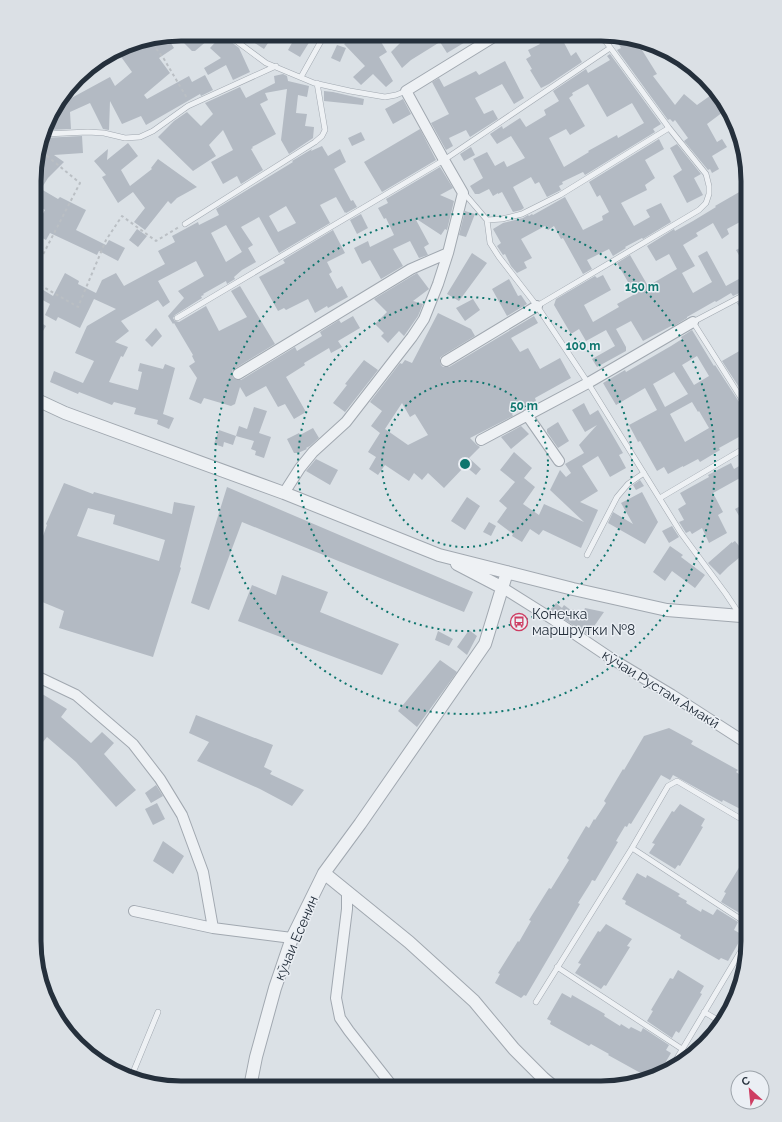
<svg xmlns="http://www.w3.org/2000/svg" width="782" height="1122" viewBox="0 0 782 1122" font-family="Raleway,sans-serif">
<style>
.building{fill:#b3bac3;fill-rule:evenodd}
.lines{fill:none;stroke-linecap:round;stroke-linejoin:round}
.service-casing{stroke:#a1a8b0;stroke-width:6}
.minor-casing{stroke:#a1a8b0;stroke-width:12}
.tertiary-casing{stroke:#a1a8b0;stroke-width:14}
.path{stroke:#babfc4;stroke-width:2;stroke-dasharray:3 3;stroke-linecap:butt}
.service{stroke:#eef1f4;stroke-width:5}
.minor{stroke:#eef1f4;stroke-width:10}
.tertiary{stroke:#eef1f4;stroke-width:12}
.ring{fill:none;stroke:#0f766e;stroke-width:2;stroke-dasharray:2 4}
.labels{text-anchor:middle;dominant-baseline:central;stroke-width:3;stroke-linejoin:round;paint-order:stroke}
.poi-label{font-size:14px;fill:#25303c;stroke:#ebeff4;text-anchor:start}
.street-label{font-size:14px;fill:#25303c;stroke:#ebeff4}
.rim{fill:none;stroke:#25303c;stroke-width:5}
.centre{fill:#0f766e;stroke:#ebeff4;stroke-width:2}
.ring-label{font-size:12px;text-anchor:middle;font-weight:bold;fill:#0f766e;stroke:#ebeff4;stroke-width:3;stroke-linejoin:round;paint-order:stroke}
</style>
<rect width="100%" height="100%" fill="#dbe1e6"/>
<path class="building" d="M188,34H202L208,40L195,51H192L181,40Z
M223,34L225,37L239,48L250,72L233,80L226,65L208,75L204,68L221,58L210,48Z
M241,34H274L264,49Z
M297,34L310,41L300,57L288,50Z
M354,35H377L387,52L379,57L393,81L386,87L373,74L361,85L353,77L365,66L344,44Z
M410,35H477L447,53L440,42L411,60L402,68L391,52L406,37Z
M545,35H560L571,56L576,52L582,62L549,84L541,88L530,70L532,69L526,59L531,56L528,50L540,44L537,39Z
M613,35H620L648,47L642,50L657,74L653,76L675,105L684,94L697,105L714,93L727,109L707,124L717,142L722,139L727,147L712,156L719,169L712,173L710,169L708,170L684,141L688,138L675,120L673,122L670,119L668,120L617,50L621,48Z
M165,37L168,41L169,40L174,48L159,58L170,73L144,95L147,99L189,76L192,82L205,75L213,90L201,96L200,94L146,125L141,116L122,124L110,101L109,130L103,129L90,103L70,112L71,129L46,130L53,108L110,77L115,86L132,72L119,54L136,41Z
M337,45L346,48L340,62L331,58Z
M610,54L661,124L653,129L655,132L585,175L583,172L562,182L563,184L559,186L561,190L547,197L539,182L535,184L531,177L513,187L524,208L521,210L513,212L502,192L498,194V193L493,196L489,189L479,194H475L470,186L483,178L473,159L487,152L495,166L504,161L507,167L525,158L511,136L497,144L490,134L502,126L503,129L520,118L526,127L546,115L544,110L559,101L553,91L586,69L588,73L610,60L607,56ZM588,84L607,117L632,103L644,123L618,138L617,135L588,151L589,152L564,167L549,138L566,129L570,135L585,126L569,98L573,95L572,93Z
M505,61L524,98L514,104L502,84L475,98L484,114L493,110L498,119L470,137L466,130L449,138L453,146L446,150L431,123L449,114L432,82L439,78L444,87L476,71L479,75Z
M283,74L287,76L288,81L309,86L307,97L298,95L296,113L307,114L305,126L314,127L313,138L289,154L281,140L287,89L265,93L268,100L260,104L276,134L252,147L253,148L251,149L263,170L241,184L237,176L223,184L211,162L233,150L223,130L209,145L216,156L193,171L158,137L174,121L187,112L201,126L213,114L205,103L240,87L246,98L275,83L274,76Z
M324,91L333,92L364,99L363,105L324,101Z
M403,99L411,114L393,124L385,109Z
M420,129L436,160L382,192L364,162Z
M361,132L365,140L352,146L348,138Z
M82,136L83,153L54,155L64,162L48,178L41,189L58,199L60,197L86,210L76,230L106,245L109,240L125,248L118,261L99,251L97,255L50,233L46,240L35,234V228L45,210L35,203V162L43,138Z
M659,139L664,149L645,160L655,178L645,185L647,190L621,203L634,226L650,217L646,210L661,203L671,222L643,239L642,238L625,247L626,248L613,256L609,249L587,260L592,269L583,274L563,238L561,239L554,226L548,230L545,226L521,239L532,258L524,262L527,268L517,273L511,266L505,254L503,255L497,246L501,243L493,229L503,223L523,218L528,215L529,216L532,214L533,215L565,197L583,230L603,220L602,216L609,212L600,195L597,197L589,182Z
M128,143L138,156L121,170L130,186L152,169L151,168L158,159L197,187L177,198L171,204L168,201L145,230L134,222L145,208L133,192L118,203L102,177L106,175L94,161L108,149L107,160Z
M677,144L701,174L694,178L703,195L687,203L673,176L682,170L670,148Z
M322,146L328,156L340,149L346,162L334,169L351,201L353,200L357,207L346,213V212L345,213L336,197L320,205L330,223L279,253L259,217L241,227L253,245L248,248L256,262L242,270L234,277L235,279L227,284L226,281L203,294L204,295L201,296L202,298L175,315L173,318L175,321L179,322L206,306L219,331L247,317L231,291L240,286L275,344L234,369L232,371V375L233,378L238,380H241L295,347L297,351L322,336L320,332L339,320L341,323L353,316L360,328L338,341L342,347L331,353L329,348L304,363L305,365L286,377L306,412L294,419L285,404L278,407L266,386L246,397L240,387L235,404L231,406L204,398L201,404L189,399L197,378L189,366L195,362L192,356L193,355L174,323L173,324L168,316L184,298L178,291L204,276L196,261L158,281L170,302L163,307L158,300L121,321L129,331L115,342L128,347L123,357L121,356L109,382L138,390L142,372L138,371L140,363L163,369L165,364L175,368L163,414L174,418L169,429L157,424L158,420L134,414L136,408L114,402L112,405L79,392L78,394L50,382L54,371L83,383L94,361L75,353L87,326L116,309L94,299L80,328L58,317L56,321L45,315L50,304L35,296L40,288L53,296L65,273L79,281L78,284L96,293L102,280L116,273L124,286L165,264L158,251L175,242L172,236L198,222L199,225L219,215L216,209L293,162L292,161L312,149L311,151ZM286,206L296,223L278,232L269,216ZM226,225L242,252L245,250L226,262L211,233Z
M471,147L475,155L464,161L460,154Z
M440,167L453,188L440,195L454,201L447,230L445,229L441,235L415,218L429,244L424,247L428,255L419,258L410,241L393,249L403,266L381,279L370,260L362,264L354,248L368,241L370,247L394,235L386,218L384,219L378,208L388,203L386,199Z
M748,187V232H740V222L727,229L729,234L722,239L713,223L696,233L698,236L683,245L695,266L682,273L693,293L712,282L698,256L707,251L726,286L748,274V289L733,296L731,293L716,302L715,301L687,317V318L674,326L673,325L643,341L631,321L616,329L626,347V351L597,367L592,359L615,346L606,330L586,341L579,329L571,334L554,305L556,299L595,276L597,278L603,275L611,290L584,305L593,322L619,307L617,304L635,294L617,263L630,255L648,286L677,269L669,254L656,261L647,246L674,229L675,231L693,221L716,207L715,206Z
M465,211L475,214L466,237L459,235Z
M361,214L368,228L357,234L350,220Z
M137,229L147,236L138,247L129,240Z
M333,230L345,253L327,262L332,272L329,274L337,289L342,286L348,297L328,308L327,306L315,313L308,299L286,310L284,308L278,311L259,277L285,263L283,260Z
M748,244V271L736,250Z
M472,253L487,263L459,301L447,294Z
M417,273L429,289L413,301L423,304L418,316L404,336L399,331L388,343L381,336L384,333L375,324L387,312L374,299Z
M509,279L518,296L521,295L527,304L507,316L492,289Z
M748,298V322L737,303Z
M473,299L480,310L465,321L456,308Z
M438,313L471,329L475,336L442,356L440,358V362L441,365L443,367H449L534,316L538,323L511,338L520,352L528,348L540,369L560,358L571,378L535,398L536,401L512,414L513,416L470,438L477,445L480,447L469,458L481,469L476,475L465,466L444,488L428,473L422,480L414,473L409,481L385,465L378,475L369,469L376,457L368,452L380,433L371,426L382,411L370,402L400,363L402,364L405,360L412,363ZM402,403L410,417L415,414L428,435L408,445L385,429Z
M35,319L46,326L35,344Z
M156,328L162,336L152,347L145,340Z
M692,330L714,366L715,365L745,411L748,413V432L719,448L720,450L700,462L698,459L683,467V466L668,474L664,467L657,471L640,441L638,442L629,425L657,410L645,388L616,405L603,383L625,370L626,372L671,346L682,339L681,337ZM697,356L709,376L694,385L682,365ZM674,372L688,394L665,407L653,384ZM692,402L698,412L699,411L709,428L685,442L670,414Z
M748,346V401L722,361Z
M364,360L378,370L345,412L333,403L347,385L345,384Z
M584,403L590,415L598,410L623,453L619,455L626,468L610,477L598,456L582,466L598,491L580,502L598,510L581,548L543,530L539,535L530,529L522,542L512,536L513,534L497,522L507,508L499,501L515,482L500,470L514,452L532,468L524,478L535,487L523,504L539,515L544,504L584,522L550,490L560,470L566,477L571,473L565,464L584,453L579,445L597,425L585,432L572,410Z
M254,407L267,411L259,433L271,437L264,458L255,455L256,451L251,449L254,441L236,436L239,426L247,429Z
M558,422L569,441L558,448L547,432V429Z
M521,426L529,434L511,449L501,437Z
M313,428L319,438L310,446L306,448L307,449L298,453H294L287,439L299,433L300,435Z
M219,430L236,436L233,445L224,442L223,447L214,444Z
M316,459L338,470L330,485L306,471Z
M748,461V493L740,478L713,493L723,512L718,515L727,533L709,543L702,528L692,534L690,531L686,533L679,522L684,520L678,509L686,504L680,493L709,477L708,475L731,463L734,469Z
M640,480L644,486L636,490L633,485Z
M64,483L93,494L94,492L172,514L174,502L195,506L180,567L181,568L153,657L59,628L64,611L35,599V558L47,525L46,524ZM88,508L115,515L113,524L165,540L159,561L77,536Z
M227,487L473,592L464,612L242,522L209,610L191,603Z
M642,492L658,522L645,544L608,523L613,512L633,524L621,503Z
M467,497L480,506L465,530L451,521Z
M748,502V531L735,509Z
M489,522L496,526L491,536L483,532Z
M672,526L679,537L669,543L662,531Z
M735,541L745,553L728,567L720,575L708,563L732,542V543Z
M670,546L683,555L681,557L705,575L695,588L672,571L665,581L653,572Z
M282,575L328,592L320,612L399,644L382,675L238,621L252,585L276,595Z
M556,603L562,608L564,605L572,611L573,609L582,615L585,608L604,612L588,635L550,610Z
M469,630L477,636L467,655L457,647Z
M438,631L453,639L449,646L435,640Z
M440,660L457,672L417,727L398,711Z
M34,689L67,709L61,717L91,743L102,732L114,743L104,754L136,790L116,807L76,762L47,737L34,753Z
M196,715L273,745L264,767L272,771L270,774L304,790L292,806L260,789L197,761L209,742L189,733Z
M669,728L693,741L691,744L738,770L736,772L748,780V813L723,800L722,802L673,775L670,780L661,775L631,824L629,823L627,827L625,826L616,841L618,842L595,881L592,880L590,884L578,903L580,904L526,996L524,995L521,998L495,983L500,974L498,973L518,941L519,942L531,921L529,920L549,888L551,889L569,860L567,858L586,826L589,828L594,819L595,820L606,803L604,801L623,769L624,770L644,736Z
M156,785L163,796L151,803L145,793Z
M157,803L165,819L153,825L145,809Z
M680,804L705,819L701,826L703,827L680,866L678,865L675,869L649,853L655,844L652,843L672,811L674,812Z
M163,841L184,856L173,874L153,861Z
M748,853V918L721,902L726,893L724,892Z
M637,873L646,878L647,875L680,894L678,896L687,901L686,903L701,912L702,909L713,915L717,909L738,922L734,930L743,935L728,961L721,958L719,960L680,938L681,935L625,904L626,901L622,899Z
M606,924L632,939L627,946L630,947L606,986L604,985L601,989L575,973L581,964L578,963L598,931L600,932Z
M678,970L704,986L700,993L702,994L679,1033L676,1031L672,1038L647,1021L653,1011L651,1010L670,978L673,979Z
M562,993L571,998L572,995L605,1014L604,1016L620,1026L621,1024L629,1029L631,1027L641,1032L643,1028L669,1045L666,1050L671,1053L658,1075L646,1078V1076L608,1055L609,1054L591,1044L589,1046L550,1024L551,1021L547,1019Z"/>
<g class="lines">
<g class="service-casing">
<path id="service" d="M227,34L266,63L314,83L350,91L385,97L396,95L406,91
M301,77L325,34
M45,134L88,132L104,133L125,138L140,137L153,131L188,106L276,66
M464,193L487,220L490,243L499,257L537,306L588,383L681,533L726,594L740,615
M487,220L502,219L522,214L560,195L669,128
M185,224L315,142L322,136L325,130L317,83
M537,306L699,210L706,203L709,194V186L706,174L669,128L601,35
M177,318L444,160L610,48
M748,409L693,322L748,293
M660,498L748,446
M587,555L617,497L628,484L644,473
M632,848L748,924
M557,967L682,1049
M536,1002L632,848L668,786L677,781L748,823
M704,1012L723,1023
M670,1070L748,939
M132,1075L158,1012"/>
</g>
<g class="minor-casing">
<path id="minor" d="M446,361L537,306
M238,374L411,269L448,253
M527,415L559,461
M481,440L588,383L693,322
M284,493L300,468L313,452L346,422L412,337L424,319L438,284L448,253L463,193L444,160L406,91L497,35
M503,588L554,620L612,659L672,695L748,744
M34,675L76,695L133,744L160,779L182,815L203,872L213,928L134,911
M347,891V909L336,998L340,1018L349,1031L393,1087
M213,928L292,938"/>
</g>
<g class="tertiary-casing">
<path id="tertiary" d="M35,399L65,413L284,493L439,555L573,589L667,610L741,616H748
M457,564L503,588
M324,873L409,942L474,1001L514,1049L543,1078L555,1088
M250,1087L256,1057L275,988L292,938L324,873L360,824L485,644L507,572"/>
</g>
<path class="path" d="M149,39L164,59L187,98
M35,270L80,183L47,156L43,141
M35,282L78,307L106,240L122,216L156,241L179,227"/>
<use href="#service" class="service"/>
<use href="#minor" class="minor"/>
<use href="#tertiary" class="tertiary"/>
</g>
<g class="ring">
<circle cx="465" cy="464" r="83"/>
<circle cx="465" cy="464" r="167"/>
<circle cx="465" cy="464" r="250"/>
</g>
<defs>
<g id="bus-ring" transform="scale(0.9)"><circle r="9.5" fill="#ebeff4" stroke="#ce3d62" stroke-width="1.5"/><path d="M-5-6H5V4H4V6H2V4H-2V6H-4V4H-5ZM-3.5-4V0h7V-4ZM-3.5 1.2v1.5H-2V1.2ZM2 1.2v1.5H3.5V1.2Z" fill="#ce3d62"/></g>
</defs>
<g fill-rule="evenodd">
<use href="#bus-ring" x="519" y="622"/>
</g>
<g class="labels">
<g class="poi-label">
<text x="532" y="614">Конечка<tspan x="532" dy="16">маршрутки №8</tspan></text>
</g>
<g class="street-label">
<text transform="translate(661 689) rotate(32)">кӯчаи Рустам Амакӣ</text>
<text transform="translate(296 938) rotate(-67)">кӯчаи Есенин</text>
</g>
</g>
<path d="M0 0H782V1122H0ZM181 41H601A140 140 0 0 1 741 181V941A140 140 0 0 1 601 1081H181A140 140 0 0 1 41 941V181A140 140 0 0 1 181 41Z" fill="#dbe0e5" fill-rule="evenodd"/>
<path class="rim" d="M181 41H601A140 140 0 0 1 741 181V941A140 140 0 0 1 601 1081H181A140 140 0 0 1 41 941V181A140 140 0 0 1 181 41Z"/>
<circle cx="465" cy="464" r="6" class="centre"/>
<g class="ring-label">
<text x="642" y="291">150 m</text>
<text x="583" y="350">100 m</text>
<text x="524" y="410">50 m</text>
</g>
<g transform="translate(750 1090) rotate(333)"><circle r="19" fill="#ebeff4" stroke="#9ca3aa"/>
<path d="M0-3L7 15L0 10L-7 15Z" fill="#ce3d62"/>
<text y="-6" font-size="11" font-weight="bold" text-anchor="middle" fill="#25303c">С</text>
</g>
</svg>
